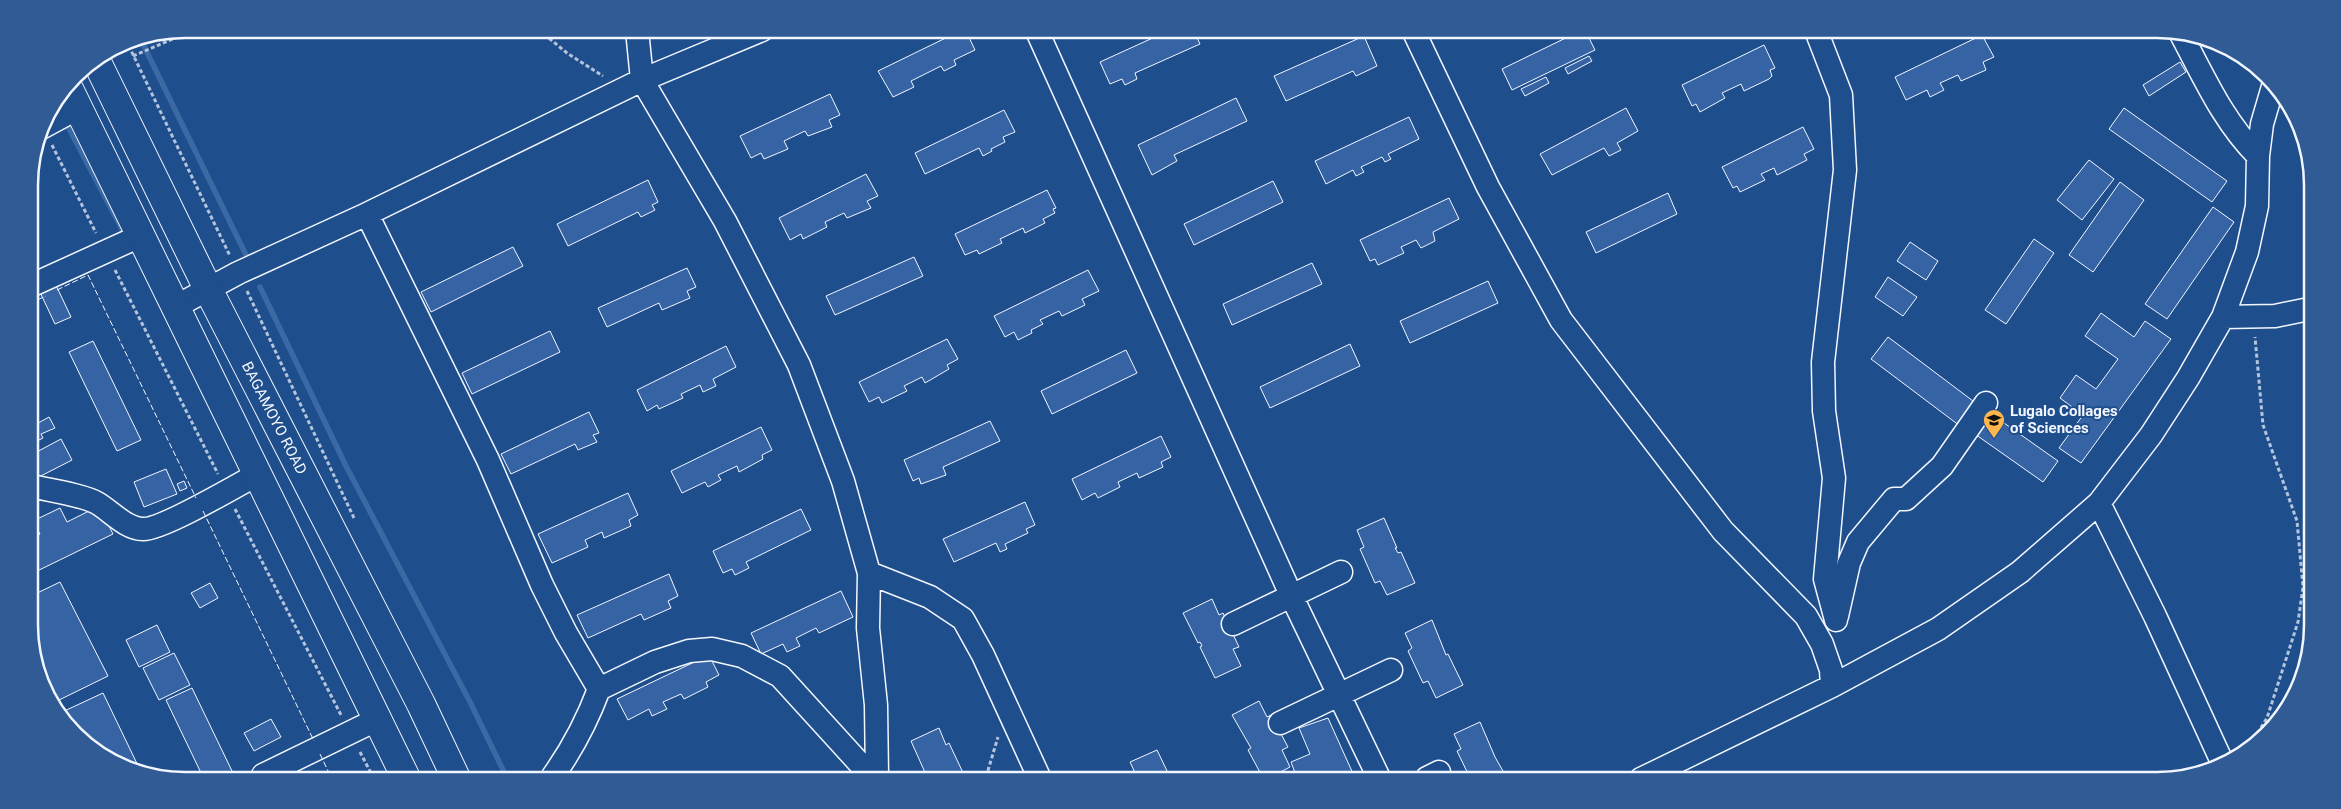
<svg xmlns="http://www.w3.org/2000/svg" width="2341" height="809" viewBox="0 0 2341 809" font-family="Roboto,sans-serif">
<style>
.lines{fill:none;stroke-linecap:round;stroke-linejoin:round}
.stream{stroke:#3b69a3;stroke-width:5.5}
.building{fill:#3563a3;stroke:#f2f6ff}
.minor-casing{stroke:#f2f6ff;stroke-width:25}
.highway-casing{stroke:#f2f6ff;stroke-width:30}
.path{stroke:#b3c4dc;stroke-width:3;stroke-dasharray:4 2.5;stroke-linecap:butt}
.minor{stroke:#1f4e8c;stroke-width:22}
.highway{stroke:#1f4e8c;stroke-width:28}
.fence{stroke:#f2f6ff;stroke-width:1;stroke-dasharray:6 2.5;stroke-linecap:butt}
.labels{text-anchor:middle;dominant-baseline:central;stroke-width:4;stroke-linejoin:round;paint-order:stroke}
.poi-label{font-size:15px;font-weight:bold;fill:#f2f6ff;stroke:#1f4e8c;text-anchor:start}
.street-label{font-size:15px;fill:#f2f6ff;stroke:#1f4e8c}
.rim{fill:none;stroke:#f2f6ff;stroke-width:2.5}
</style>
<rect width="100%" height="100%" fill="#1f4e8c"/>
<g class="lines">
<path class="stream" d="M140,38L246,255
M55,102L61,113
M65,121L126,237
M260,287L346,466L470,702L506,776"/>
</g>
<path class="building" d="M960,31H966L975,50L954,60L956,65L944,71L941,66L911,81L914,87L893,97L878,71Z
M1168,31H1194L1200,44L1135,73L1137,79L1125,85L1122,79L1110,84L1100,62Z
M1578,32H1586L1595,50L1512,90L1502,69Z
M1982,35L1994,57L1983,62L1986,70L1961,81L1958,75L1940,83L1944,90L1930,97L1927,90L1906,100L1895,77Z
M1364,36L1377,66L1356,76L1353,71L1286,101L1274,76Z
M1764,45L1775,68L1770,70L1772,76L1769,79L1744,91L1741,84L1722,93L1725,98L1700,112L1696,104L1692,106L1682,85Z
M1589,56L1592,61L1568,74L1565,68Z
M2180,62L2186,72L2149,96L2143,85Z
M1546,77L1549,83L1525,96L1521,89Z
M830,94L840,115L829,120L832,127L808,136L805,131L784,141L788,149L764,159L761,153L751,158L740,136Z
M1236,98L1247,121L1174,155L1177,161L1152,175L1138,145Z
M1626,108L1638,131L1617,143L1621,150L1609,156L1604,148L1552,175L1540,154Z
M2124,108L2227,181L2212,202L2109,129Z
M1004,110L1015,132L1003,137L1005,142L991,149L992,151L983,156L979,148L925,174L915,153Z
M1409,117L1419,139L1388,154L1391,159L1385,162L1382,157L1361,167L1364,172L1356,176L1353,170L1326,184L1315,161Z
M1803,127L1814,149L1804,154L1807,160L1777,175L1774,168L1761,174L1765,180L1740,192L1737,186L1733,188L1722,167Z
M2089,160L2114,179L2082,220L2057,200Z
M866,174L878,196L867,201L871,208L847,218L844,213L825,222L827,227L803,239L801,234L790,240L779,218Z
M648,180L658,202L652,205L655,210L641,217L638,212L568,246L557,224Z
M1273,181L1283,202L1194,245L1184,224Z
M2120,182L2144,200L2093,272L2069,255Z
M1047,190L1056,208L1053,209L1055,213L1043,219L1045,223L1025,233L1023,228L1000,239L1002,243L979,254L977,250L965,255L955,234Z
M1668,193L1677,214L1596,253L1586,232Z
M1449,198L1459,219L1433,232L1435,241L1421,248L1416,240L1401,247L1404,253L1378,265L1375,259L1370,261L1360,240Z
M2213,207L2234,222L2167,319L2145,304Z
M2034,239L2054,253L2006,324L1985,310Z
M1910,242L1938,261L1926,280L1897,261Z
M513,247L523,266L431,312L421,292Z
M914,257L923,276L835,315L826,296Z
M1312,263L1322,284L1232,325L1223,304Z
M687,268L696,287L687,291L690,298L662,310L659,303L607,327L598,308Z
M1088,270L1099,291L1082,299L1085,305L1062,316L1059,311L1040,320L1043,324L1031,330L1032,333L1018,340L1014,332L1005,337L994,316Z
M1888,277L1917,297L1903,316L1875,297Z
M54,281L71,317L55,324L38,288Z
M1488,281L1498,303L1410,343L1400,321Z
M2101,313L2134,337L2145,321L2171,339L2081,463L2059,448L2083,415L2060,398L2076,375L2096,389L2118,359L2085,336Z
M550,331L560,352L472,394L462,373Z
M1888,337L1977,404L1960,426L1871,359Z
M947,339L958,359L947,365L949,369L925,383L922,377L904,386L907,391L882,403L879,397L869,402L859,382Z
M93,341L141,440L117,451L69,352Z
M1350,344L1360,366L1270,408L1260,387Z
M726,346L736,367L713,379L716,386L703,392L700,385L681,394L683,398L659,409L657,405L647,411L637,390Z
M1126,350L1137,373L1052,414L1041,391Z
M1987,411L2058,461L2043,482L1972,432Z
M589,412L599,433L593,435L597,442L578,450L575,444L511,474L501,454Z
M49,417L55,428L41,434L43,438L39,440L31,427Z
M990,421L1000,441L943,467L946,475L921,484L919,478L913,481L904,460Z
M761,427L772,450L762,455L763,459L739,472L737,466L718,475L721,480L708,487L705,482L682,493L671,471Z
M1161,436L1171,457L1161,462L1163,467L1139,478L1137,473L1118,482L1120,487L1098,498L1095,493L1082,500L1072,479Z
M61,439L72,460L35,479L31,471V455Z
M166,469L177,494L144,507L134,482Z
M184,481L187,488L180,491L177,484Z
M628,493L638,515L629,520L631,526L604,538L602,532L585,540L588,547L552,563L538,534Z
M1025,502L1035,525L1026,529L1028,533L1005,544L1007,549L1000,552L996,543L954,562L943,539Z
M99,506L113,534L31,574V539L40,534L33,521L60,508L67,522Z
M801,509L811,530L746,562L749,568L735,575L732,569L723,573L713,551Z
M1384,518L1397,548H1395L1398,553L1401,552L1415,583L1387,595L1380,581L1375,583L1360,549L1364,547L1357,530Z
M669,574L678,596L668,601L671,608L644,620L641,614L588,638L577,615Z
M60,582L108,676L55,702L32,655L31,596Z
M210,583L218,598L200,608L191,593Z
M841,591L853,617L819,633L816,628L796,638L800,646L787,652L783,644L761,654L751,633Z
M1212,599L1219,615L1223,613L1239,647L1233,649L1241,666L1215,678L1200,647L1202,646L1200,642L1198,643L1183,613Z
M1432,620L1446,655L1448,654L1463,685L1436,698L1428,681L1423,683L1408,651L1412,648L1405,633Z
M157,625L170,652L139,667L126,640Z
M174,653L190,685L159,700L143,668Z
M709,655L719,675L706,682L708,687L684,699L681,694L663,702L667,709L652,716L649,709L628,720L617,699Z
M192,688L232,771L224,775H202L166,700Z
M103,693L142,774L106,759L68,727L60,713Z
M1259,701L1267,717L1271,715L1288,747L1282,750L1290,767L1269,778H1263L1248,750L1251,748L1232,715Z
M1328,718L1355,778H1297L1291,762L1310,754L1299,728Z
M271,719L281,737L254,751L244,733Z
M1480,722L1495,757L1507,778H1470L1457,751L1461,749L1454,734Z
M939,728L946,745L949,743L965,777H927L911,741Z
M1157,750L1170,777H1137L1130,762Z"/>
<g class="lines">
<g class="minor-casing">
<path id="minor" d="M637,30L642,80L725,221L799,365L843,481L869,573L868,628L876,705L877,777
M1037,31L1291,595L1379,778
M1414,32L1488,187L1561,320L1723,531L1806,616L1822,644L1831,670L1832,686
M1817,33L1841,95L1845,170L1823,362L1824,411L1834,478L1825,579L1836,620
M2181,34C2204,77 2223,121 2258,156
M41,128L78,108
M367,214L488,460L542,585L566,633L599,689C587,721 573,748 553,776
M30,286L140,236
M175,307L238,273L367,214L642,80L762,30
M2223,317L2275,316L2309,309
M31,486C48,490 83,495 97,503C111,511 126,529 143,529C161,530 236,486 256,475
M2099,503L2155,616L2223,764
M869,573L930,597L963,619L983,655L1039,777
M1837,616L1849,563L1858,542L1894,499H1906L1942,466L1986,403
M1233,624L1341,572
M599,689L655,662L689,651L712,649L742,656L780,676L872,777
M1280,723L1391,670
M263,775L376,720
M1427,778L1439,772
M1641,779L1832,686L1938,629L2020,572L2099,503L2151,435L2188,378L2223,317L2247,252L2257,206L2258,156L2262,124L2274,83"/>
</g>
<g class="highway-casing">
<g id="highway">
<path id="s1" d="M96,60L208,289L421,704L455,776"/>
<path d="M67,85L405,776"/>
</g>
</g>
<path class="path" d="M539,30L567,53L603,76
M126,40L230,256
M133,56L196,29
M52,145L96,233
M115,270L218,474
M247,291L354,518
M235,509L341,715
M2239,750L2250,745L2267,718L2298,622L2303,587L2297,521L2263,425L2255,337
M360,752L372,775
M986,777L998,737"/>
<use href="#minor" class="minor"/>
<use href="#highway" class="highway"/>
<path class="fence" d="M57,290L88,275L196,498
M30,303L46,296
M203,511L314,741
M320,754L330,775"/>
</g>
<defs>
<g id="university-pin" transform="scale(1.125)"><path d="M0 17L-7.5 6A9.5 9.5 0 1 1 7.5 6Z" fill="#ffb74d" stroke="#1f4e8c"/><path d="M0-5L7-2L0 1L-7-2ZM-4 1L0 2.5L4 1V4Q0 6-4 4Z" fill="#111"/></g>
</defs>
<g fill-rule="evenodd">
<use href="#university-pin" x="1994" y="420"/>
</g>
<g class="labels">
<g class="poi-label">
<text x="2010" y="411">Lugalo Collages<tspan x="2010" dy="17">of Sciences</tspan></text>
</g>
<g class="street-label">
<text stroke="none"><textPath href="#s1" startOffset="400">BAGAMOYO ROAD</textPath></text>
</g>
</g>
<path d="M0 0H2341V809H0ZM185 38H2157A147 147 0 0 1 2304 185V625A147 147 0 0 1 2157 772H185A147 147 0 0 1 38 625V185A147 147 0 0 1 185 38Z" fill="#305b95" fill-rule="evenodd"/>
<path class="rim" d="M185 38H2157A147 147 0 0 1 2304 185V625A147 147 0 0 1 2157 772H185A147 147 0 0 1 38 625V185A147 147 0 0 1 185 38Z"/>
</svg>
